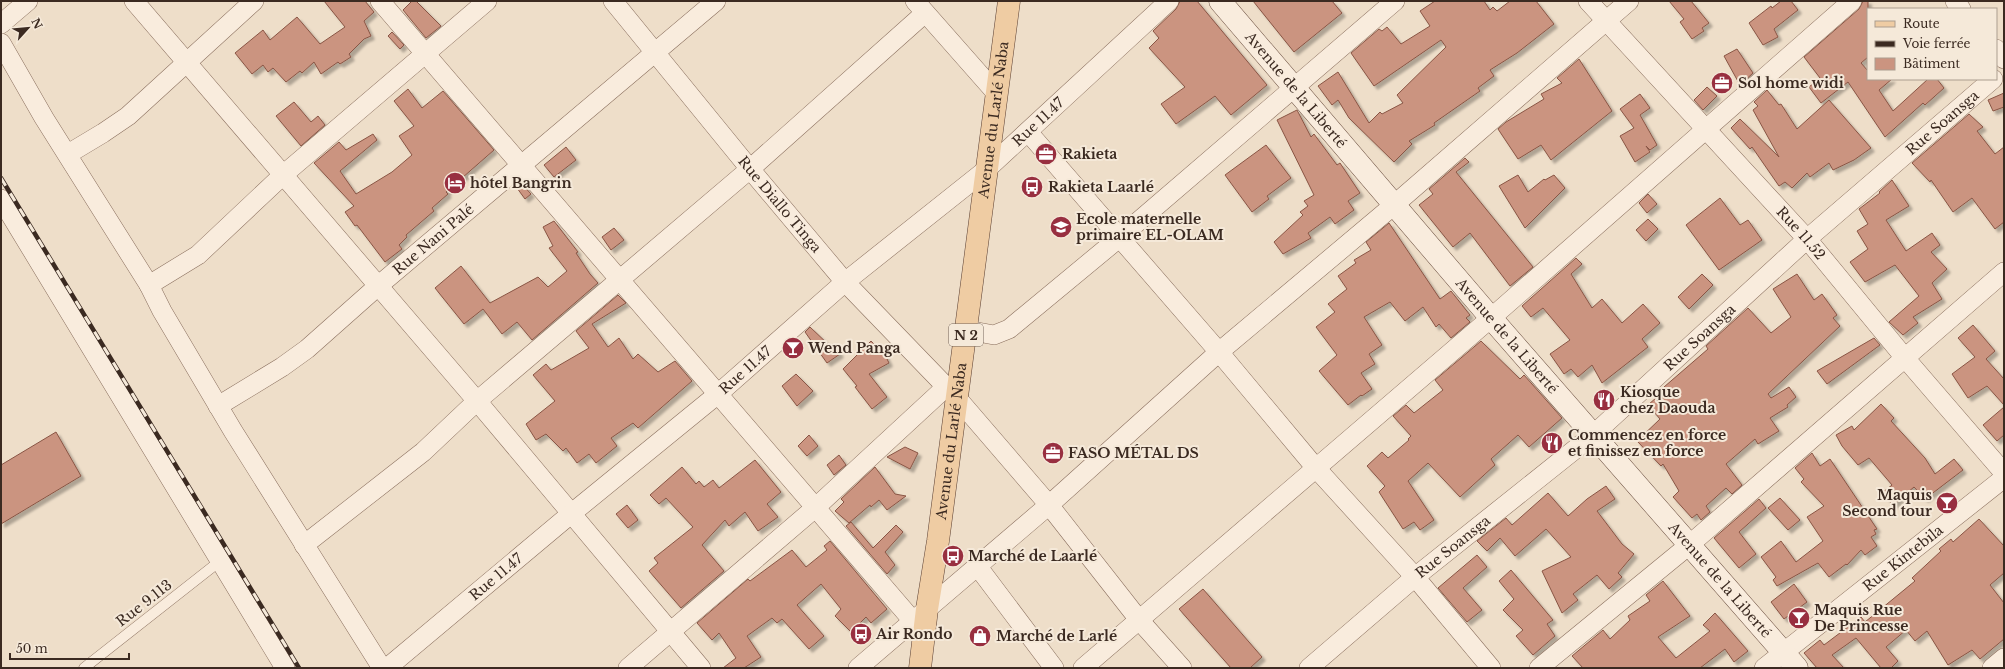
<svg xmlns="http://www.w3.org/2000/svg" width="2005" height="669" viewBox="0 0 2005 669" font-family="'Libre Baskerville',serif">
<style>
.building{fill:#cb9480;stroke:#895544;filter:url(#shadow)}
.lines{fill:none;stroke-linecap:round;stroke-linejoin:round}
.service-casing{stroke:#8a6f5e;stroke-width:11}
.minor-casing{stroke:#8a6f5e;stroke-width:20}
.secondary-casing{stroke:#6c5041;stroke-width:23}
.primary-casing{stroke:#593e32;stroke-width:23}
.service{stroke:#f9ecdd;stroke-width:10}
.minor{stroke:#f9ecdd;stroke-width:19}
.secondary{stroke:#f9ecdd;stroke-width:22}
.primary{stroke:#efcca3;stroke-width:22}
.rail-casing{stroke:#3b2a21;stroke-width:4.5}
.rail{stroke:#f5e9d9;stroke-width:3;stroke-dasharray:9;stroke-linecap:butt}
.labels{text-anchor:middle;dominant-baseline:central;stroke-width:4;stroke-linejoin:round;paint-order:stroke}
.shield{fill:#f5e9d9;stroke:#736358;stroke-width:1}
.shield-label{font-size:13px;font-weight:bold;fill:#3b2a21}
.poi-label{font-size:14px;font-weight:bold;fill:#3b2a21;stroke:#f5e9d9;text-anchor:start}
.street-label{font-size:14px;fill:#3b2a21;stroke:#f5e9d9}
</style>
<defs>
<filter id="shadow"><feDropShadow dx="3.5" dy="3.5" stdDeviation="1" flood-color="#0004"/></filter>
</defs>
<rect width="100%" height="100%" fill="#eedec9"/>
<path class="building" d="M324,1H365L374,12L364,21L371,36L364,39L349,54L351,57L340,64L338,62L321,74L314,62L302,73L300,71L286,82L273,68L268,72L263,65L252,74L235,53L263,30L270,40L297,17L320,44L345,27Z
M412,1H416L441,26L426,38L403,10Z
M1180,1H1197L1267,85L1231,115L1215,96L1176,124L1161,104L1185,87L1149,48L1159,38L1153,31L1176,9Z
M1253,1H1332L1342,13L1294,52Z
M1435,1H1484L1490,10L1493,7L1497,11L1510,1H1536L1554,24L1517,53L1490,70L1494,76L1478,88L1480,91L1434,123L1435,125L1409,141L1412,144L1394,162L1349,118L1338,100L1332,105L1318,86L1338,72L1369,123L1380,112L1382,114L1403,103L1397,95L1446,47L1441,40L1374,86L1351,53L1379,29L1382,31L1387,27L1401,44L1430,26L1420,11Z
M1669,1H1691L1709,23L1702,28L1704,31L1692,39L1680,22L1684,19Z
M1781,1H1791L1798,10L1774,29L1778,37L1763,45L1749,23L1771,6L1772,8Z
M1863,1H1868V57L1861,63L1868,71V79H1892L1879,90L1893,111L1928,79H1937L1944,88L1925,105L1923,103L1885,137L1848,82L1821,103L1809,87L1820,78L1804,57L1859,9Z
M392,32L404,45L400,49L388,36Z
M1737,49L1753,73L1740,85L1724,56Z
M1579,59L1612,111L1551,160L1541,145L1518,159L1498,129L1506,122L1544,99L1541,94L1562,83L1557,78Z
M1707,87L1717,96L1703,110L1694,100Z
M408,89L422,108L443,91L494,150L446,192L448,194L432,208L434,211L406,235L407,237L399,245L402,249L385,262L357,225L355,226L345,212L354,206L314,163L339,142L346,150L373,134L377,140L340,171L356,194L392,172L412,155L399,136L414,126L394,101Z
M1767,90L1779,105L1781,104L1797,129L1829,100L1871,148L1854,160L1833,170L1829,163L1810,177L1807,173L1792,188L1785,182L1779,186L1752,147L1750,149L1731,128L1740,119L1779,157L1753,110L1758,106L1754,102Z
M2004,93V107L1993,111L1988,100Z
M1640,94L1650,108L1640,115L1657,145L1650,150L1646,146L1650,152L1635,162L1620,136L1634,128L1620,109Z
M294,102L311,122L318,116L325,125L301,146L276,116Z
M1297,110L1311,137L1314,134L1337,165L1340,163L1360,193L1348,201L1354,210L1335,224L1330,217L1308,233L1311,238L1283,254L1274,242L1303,215L1300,212L1308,206L1304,201L1314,195L1277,120Z
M1969,114L1983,127L1977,131L1995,154L2004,147V222L1995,229L1972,198L1953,212L1931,180L1930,182L1912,163Z
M1266,145L1291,178L1267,196L1269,199L1252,212L1225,175Z
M566,147L576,160L554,177L544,165Z
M1465,158L1469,162L1456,172L1533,267L1510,286L1470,233L1453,247L1419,205L1433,194L1429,189Z
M1518,175L1528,192L1544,179L1545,180L1554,175L1565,188L1525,228L1499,186Z
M1892,180L1909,206L1886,220L1906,251L1932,233L1940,245L1931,252L1947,269L1932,283L1942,299L1913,317L1918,323L1903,335L1889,322L1919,296L1895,265L1865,282L1850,262L1868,249L1857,231L1868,224L1859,209L1880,193L1879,192Z
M522,184L531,194L525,199L517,188Z
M1648,194L1657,204L1647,213L1639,203Z
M1720,198L1740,225L1748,220L1762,240L1719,270L1686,225Z
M1648,219L1658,229L1646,241L1636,230Z
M554,221L578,252L576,253L590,274L598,283L532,340L517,322L502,334L483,309L464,324L435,288L461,266L490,303L538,277L548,287L567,271L549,248L553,246L543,227Z
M1389,223L1440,299L1451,291L1470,315L1466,318L1470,322L1451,338L1439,324L1436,327L1423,307L1405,321L1390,302L1364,317L1382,345L1369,354L1375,364L1361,373L1372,389L1362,396L1361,395L1348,405L1319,371L1337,355L1316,327L1335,312L1328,304L1347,289L1338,276L1356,263L1354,260L1371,250L1366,242Z
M614,228L624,240L611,250L602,237Z
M1576,258L1582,264L1571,274L1592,308L1602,299L1622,323L1643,304L1660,323L1642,339L1648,347L1602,383L1592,365L1578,377L1571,369L1564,374L1550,354L1570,340L1543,308L1531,317L1522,306Z
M1702,274L1713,285L1689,309L1678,297Z
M1797,274L1814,300L1822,294L1837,315L1833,318L1840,326L1768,394L1771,398L1789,387L1796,397L1787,405L1788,407L1770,418L1779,431L1758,444L1755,439L1726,464L1742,485L1732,494L1726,488L1706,506L1710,512L1701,520L1697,514L1692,518L1673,497L1679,491L1663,464L1661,466L1637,441L1660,419L1648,405L1666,389L1664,387L1708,349L1706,346L1748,308L1771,333L1791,317L1773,289Z
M618,295L626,303L592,324L608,347L619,338L633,359L638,354L658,372L675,361L692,381L638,428L633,423L611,438L617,446L596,463L589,454L577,463L566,448L563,451L546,434L536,440L526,424L555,401L533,375L546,364L551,370L589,348L576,331Z
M1973,325L1995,351L1986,359L2004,379V405L1987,386L1968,398L1952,374L1975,357L1958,338Z
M810,327L830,346L833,344L840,354L827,363L805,332Z
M1874,338L1880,345L1827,384L1817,371Z
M871,341L885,355L889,363L869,374L887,397L872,409L855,387L857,386L843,369Z
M1481,341L1520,379L1524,375L1562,418L1529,447L1518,435L1491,459L1495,465L1460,497L1428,463L1408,481L1434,520L1420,530L1414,522L1403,529L1379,492L1385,486L1367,466L1382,452L1388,458L1409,440L1408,439L1411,436L1393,416L1406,405L1414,413L1443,390L1435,380Z
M796,374L813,391L797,406L782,386Z
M1881,404L1894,418L1891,421L1925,458L1935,474L1954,459L1963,470L1925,499L1914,487L1893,505L1882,493L1892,485L1869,458L1858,465L1842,446L1836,435L1852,426L1854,430Z
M2004,407V435L1997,441L1983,425Z
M56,432L81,476L1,524V465Z
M809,435L818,446L807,456L798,446Z
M905,447L918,453L910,469L887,457Z
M1812,453L1820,466L1830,459L1877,529L1874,530L1876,534L1871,537L1877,546L1865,555L1861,550L1847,565L1846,564L1829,577L1818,563L1777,586L1773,580L1776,577L1761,557L1781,541L1796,562L1823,541L1807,517L1824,506L1801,482L1804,479L1795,468Z
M839,455L846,465L834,475L827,465Z
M755,460L781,492L767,504L778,517L758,531L745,512L729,526L725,520L702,545L724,571L681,608L649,571L658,563L654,558L693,527L666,498L659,504L650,495L682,467L696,484L699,481L704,487L713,480L719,488Z
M875,467L895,494L906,496L887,510L879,500L871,507L870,505L849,523L835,511L844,502L841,499Z
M1606,486L1615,499L1597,511L1622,544L1634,554L1618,573L1622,577L1609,589L1597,575L1573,594L1578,600L1562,613L1542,571L1571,557L1546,529L1515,556L1500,538L1487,551L1477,541L1506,518L1512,525L1548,493L1568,516L1587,499Z
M1780,498L1800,520L1788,530L1768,508Z
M1759,499L1766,508L1739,532L1756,554L1739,568L1714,538Z
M627,505L638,520L628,528L616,514Z
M1979,519L2004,546V573L1990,585L2004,603V639L1980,659L1972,650L1948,665L1927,631L1915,641L1906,630L1886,647L1898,661L1891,668H1881L1856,638L1832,655L1844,668H1817L1804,653L1820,640L1824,645L1861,617L1865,622L1915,581L1912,578L1941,551L1939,549L1951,539L1953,542Z
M851,522L873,548L896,525L903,532L885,552L895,565L887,574L846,526Z
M830,541L887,609L871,623L866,617L851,632L835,616L841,609L821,584L797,605L824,636L809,649L782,619L777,623L772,618L747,636L761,657L744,668H723L736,658L719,633L712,640L697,623L748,579L750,581L792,550L806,567L827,550L824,546Z
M1477,555L1487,567L1463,588L1482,610L1467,622L1438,588Z
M1511,570L1553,620L1547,624L1555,636L1533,655L1516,636L1523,630L1503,610L1514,599L1499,581Z
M1663,581L1690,616L1658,637L1676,658L1710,631L1703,625L1715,613L1748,651L1734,662L1725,649L1700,668H1583L1572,656L1603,630L1610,639L1630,620L1628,616L1650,601L1646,595Z
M1794,584L1807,602L1784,619L1771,602Z
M1203,589L1262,657L1250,668H1231L1179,609Z"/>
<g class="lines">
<g class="service-casing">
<path id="service" d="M84,668L220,561"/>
</g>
<g class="minor-casing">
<g id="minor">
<path d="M134,1L477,401L701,668"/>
<path d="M380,1L913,621"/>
<path id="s1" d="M613,1L750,169L845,282L957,398L1049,505L1140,621L1182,668"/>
<path d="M915,1L997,94"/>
<path id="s2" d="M1588,1L1807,239L1905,358L2004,473"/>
<path d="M1955,1L1961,9"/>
<path d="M1,24L28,1"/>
<path d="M1,43L44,118L149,285L162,311L233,431L382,668"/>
<path d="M1996,49L2004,59"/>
<path d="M1028,132L1219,352L1315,467L1415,577L1491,668"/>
<path d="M68,154L103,133L128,116L254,1"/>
<path d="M1,199L285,668"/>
<path d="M149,285L198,255L283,175L487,1"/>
<path d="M967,330L994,335L1009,329L1119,238L1395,1"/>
<path id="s3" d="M218,406L282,367L307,349L378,286L716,1"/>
<path d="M304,545L423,452L477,401L750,169L925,13"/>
<path d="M978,567L1054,668"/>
<path id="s4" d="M387,668L572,513L718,394L845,282L987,169L1169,1"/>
<path d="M628,668L815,508L946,387"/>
<path d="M858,668L1049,505L1219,352L1394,205L1629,1"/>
<path d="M1083,668L1491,318L1852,1"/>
<path id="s5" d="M1309,668L1415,577L1593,435L1807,239L1993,79"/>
<path d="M1539,668L1688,546L2004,272"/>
<path id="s6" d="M1764,668L2004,478"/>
<path d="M1992,668L2004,658"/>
</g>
</g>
<g class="secondary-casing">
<g id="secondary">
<path id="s7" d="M1220,1L1491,318L1797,668"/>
</g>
</g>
<g class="primary-casing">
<g id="primary">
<path id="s8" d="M920,668L927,609L938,541L1009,1"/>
</g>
</g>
<use href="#service" class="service"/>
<use href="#minor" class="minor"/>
<use href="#secondary" class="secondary"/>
<use href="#primary" class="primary"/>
<g class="rail-casing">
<path id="rail" d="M1,178L299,668"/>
</g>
<use href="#rail" class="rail"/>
</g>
<defs>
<g id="office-disc" transform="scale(1.15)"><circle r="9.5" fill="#982f40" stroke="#f5e9d9"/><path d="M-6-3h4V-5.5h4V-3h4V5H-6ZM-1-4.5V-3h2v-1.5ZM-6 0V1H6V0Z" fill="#fff"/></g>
<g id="hotel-disc" transform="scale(1.15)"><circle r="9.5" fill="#982f40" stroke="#f5e9d9"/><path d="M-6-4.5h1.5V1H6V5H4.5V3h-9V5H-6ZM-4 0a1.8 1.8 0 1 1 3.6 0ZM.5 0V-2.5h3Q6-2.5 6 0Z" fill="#fff"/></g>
<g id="bus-disc" transform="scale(1.15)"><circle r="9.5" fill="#982f40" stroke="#f5e9d9"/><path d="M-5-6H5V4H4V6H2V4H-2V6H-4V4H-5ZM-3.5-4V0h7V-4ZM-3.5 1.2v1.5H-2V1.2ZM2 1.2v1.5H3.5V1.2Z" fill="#fff"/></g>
<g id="school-disc" transform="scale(1.15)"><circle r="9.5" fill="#982f40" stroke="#f5e9d9"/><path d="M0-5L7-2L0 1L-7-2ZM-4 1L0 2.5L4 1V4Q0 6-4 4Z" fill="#fff"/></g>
<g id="bar-disc" transform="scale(1.15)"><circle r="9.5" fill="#982f40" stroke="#f5e9d9"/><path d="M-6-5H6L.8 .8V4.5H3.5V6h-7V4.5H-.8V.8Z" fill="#fff"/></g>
<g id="restaurant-disc" transform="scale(1.15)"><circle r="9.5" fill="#982f40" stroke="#f5e9d9"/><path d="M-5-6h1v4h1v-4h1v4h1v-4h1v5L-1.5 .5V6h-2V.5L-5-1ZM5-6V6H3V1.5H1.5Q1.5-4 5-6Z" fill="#fff"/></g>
<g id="shop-disc" transform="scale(1.15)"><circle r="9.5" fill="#982f40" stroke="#f5e9d9"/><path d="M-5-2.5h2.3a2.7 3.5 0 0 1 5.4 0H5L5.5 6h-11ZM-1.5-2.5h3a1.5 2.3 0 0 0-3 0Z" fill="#fff"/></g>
</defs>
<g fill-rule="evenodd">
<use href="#office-disc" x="1722" y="83"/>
<use href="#office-disc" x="1046" y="154"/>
<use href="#hotel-disc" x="455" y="183"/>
<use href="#bus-disc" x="1032" y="187"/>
<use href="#school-disc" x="1061" y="227"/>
<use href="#bar-disc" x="793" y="348"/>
<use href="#restaurant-disc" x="1604" y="400"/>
<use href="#restaurant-disc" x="1552" y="443"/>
<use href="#office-disc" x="1053" y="453"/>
<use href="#bar-disc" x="1947" y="503"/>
<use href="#bus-disc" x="953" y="556"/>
<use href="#bar-disc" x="1799" y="618"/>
<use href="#bus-disc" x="861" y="634"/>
<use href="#shop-disc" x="980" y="636"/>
</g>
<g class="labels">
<rect class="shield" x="949" y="324" width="34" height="22" rx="3"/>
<g class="shield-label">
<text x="966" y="335">N 2</text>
</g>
<g class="poi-label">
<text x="1738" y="83">Sol home widi</text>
<text x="1062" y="154">Rakieta</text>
<text x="470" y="183">hôtel Bangrin</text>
<text x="1048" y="187">Rakieta Laarlé</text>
<text x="1076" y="219">Ecole maternelle<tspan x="1076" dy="16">primaire EL-OLAM</tspan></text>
<text x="808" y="348">Wend Panga</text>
<text x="1620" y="392">Kiosque<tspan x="1620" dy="16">chez Daouda</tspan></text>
<text x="1568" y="435">Commencez en force<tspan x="1568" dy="16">et finissez en force</tspan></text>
<text x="1068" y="453">FASO MÉTAL DS</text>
<text x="1932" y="495" text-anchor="end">Maquis<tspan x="1932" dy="16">Second tour</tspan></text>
<text x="968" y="556">Marché de Laarlé</text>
<text x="1814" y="610">Maquis Rue<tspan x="1814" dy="16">De Princesse</tspan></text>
<text x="876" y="634">Air Rondo</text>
<text x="996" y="636">Marché de Larlé</text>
</g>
<g class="street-label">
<text stroke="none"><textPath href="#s7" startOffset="117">Avenue de la Liberté</textPath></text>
<text stroke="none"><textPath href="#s8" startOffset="553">Avenue du Larlé Naba</textPath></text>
<text stroke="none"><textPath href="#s4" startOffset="850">Rue 11.47</textPath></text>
<text stroke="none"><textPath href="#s5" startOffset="836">Rue Soansga</textPath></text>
<text stroke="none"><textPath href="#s1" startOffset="263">Rue Diallo Tinga</textPath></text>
<text stroke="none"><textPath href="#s2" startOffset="315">Rue 11.52</textPath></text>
<text stroke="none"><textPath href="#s3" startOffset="273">Rue Nani Palé</textPath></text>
<text stroke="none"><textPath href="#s7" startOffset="441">Avenue de la Liberté</textPath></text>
<text stroke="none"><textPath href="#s5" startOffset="512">Rue Soansga</textPath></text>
<text stroke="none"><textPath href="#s4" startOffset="466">Rue 11.47</textPath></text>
<text stroke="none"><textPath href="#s8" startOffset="229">Avenue du Larlé Naba</textPath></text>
<text stroke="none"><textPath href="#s5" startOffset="188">Rue Soansga</textPath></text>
<text stroke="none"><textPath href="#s6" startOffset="177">Rue Kintebila</textPath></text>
<text stroke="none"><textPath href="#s4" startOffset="142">Rue 11.47</textPath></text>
<text stroke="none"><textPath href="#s7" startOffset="765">Avenue de la Liberté</textPath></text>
<text transform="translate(144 603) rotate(-38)">Rue 9.113</text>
</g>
</g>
<rect width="2005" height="669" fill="none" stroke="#3b2a21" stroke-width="4"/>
<rect x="1867" y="8" width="130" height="72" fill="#f5e9d9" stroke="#ab9d8f"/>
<rect x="1875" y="21" width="20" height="6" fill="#efcca3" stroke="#ab9d8f"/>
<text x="1903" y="28" font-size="12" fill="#3b2a21">Route</text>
<rect x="1875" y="41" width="20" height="6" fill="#3b2a21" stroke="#ab9d8f"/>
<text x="1903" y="48" font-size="12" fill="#3b2a21">Voie ferrée</text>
<rect x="1875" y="58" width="20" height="12" fill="#cb9480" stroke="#ab9d8f"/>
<text x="1903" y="68" font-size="12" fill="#3b2a21">Bâtiment</text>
<g transform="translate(28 28) rotate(63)" stroke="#f5e9d9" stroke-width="3" paint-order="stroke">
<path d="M0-3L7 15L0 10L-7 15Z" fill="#3b2a21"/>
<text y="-6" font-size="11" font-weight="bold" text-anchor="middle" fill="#3b2a21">N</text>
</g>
<path d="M10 653v6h119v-6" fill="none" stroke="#3b2a21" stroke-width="2"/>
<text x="16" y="653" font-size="12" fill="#3b2a21" stroke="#f5e9d9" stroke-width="3" paint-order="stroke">50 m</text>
</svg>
